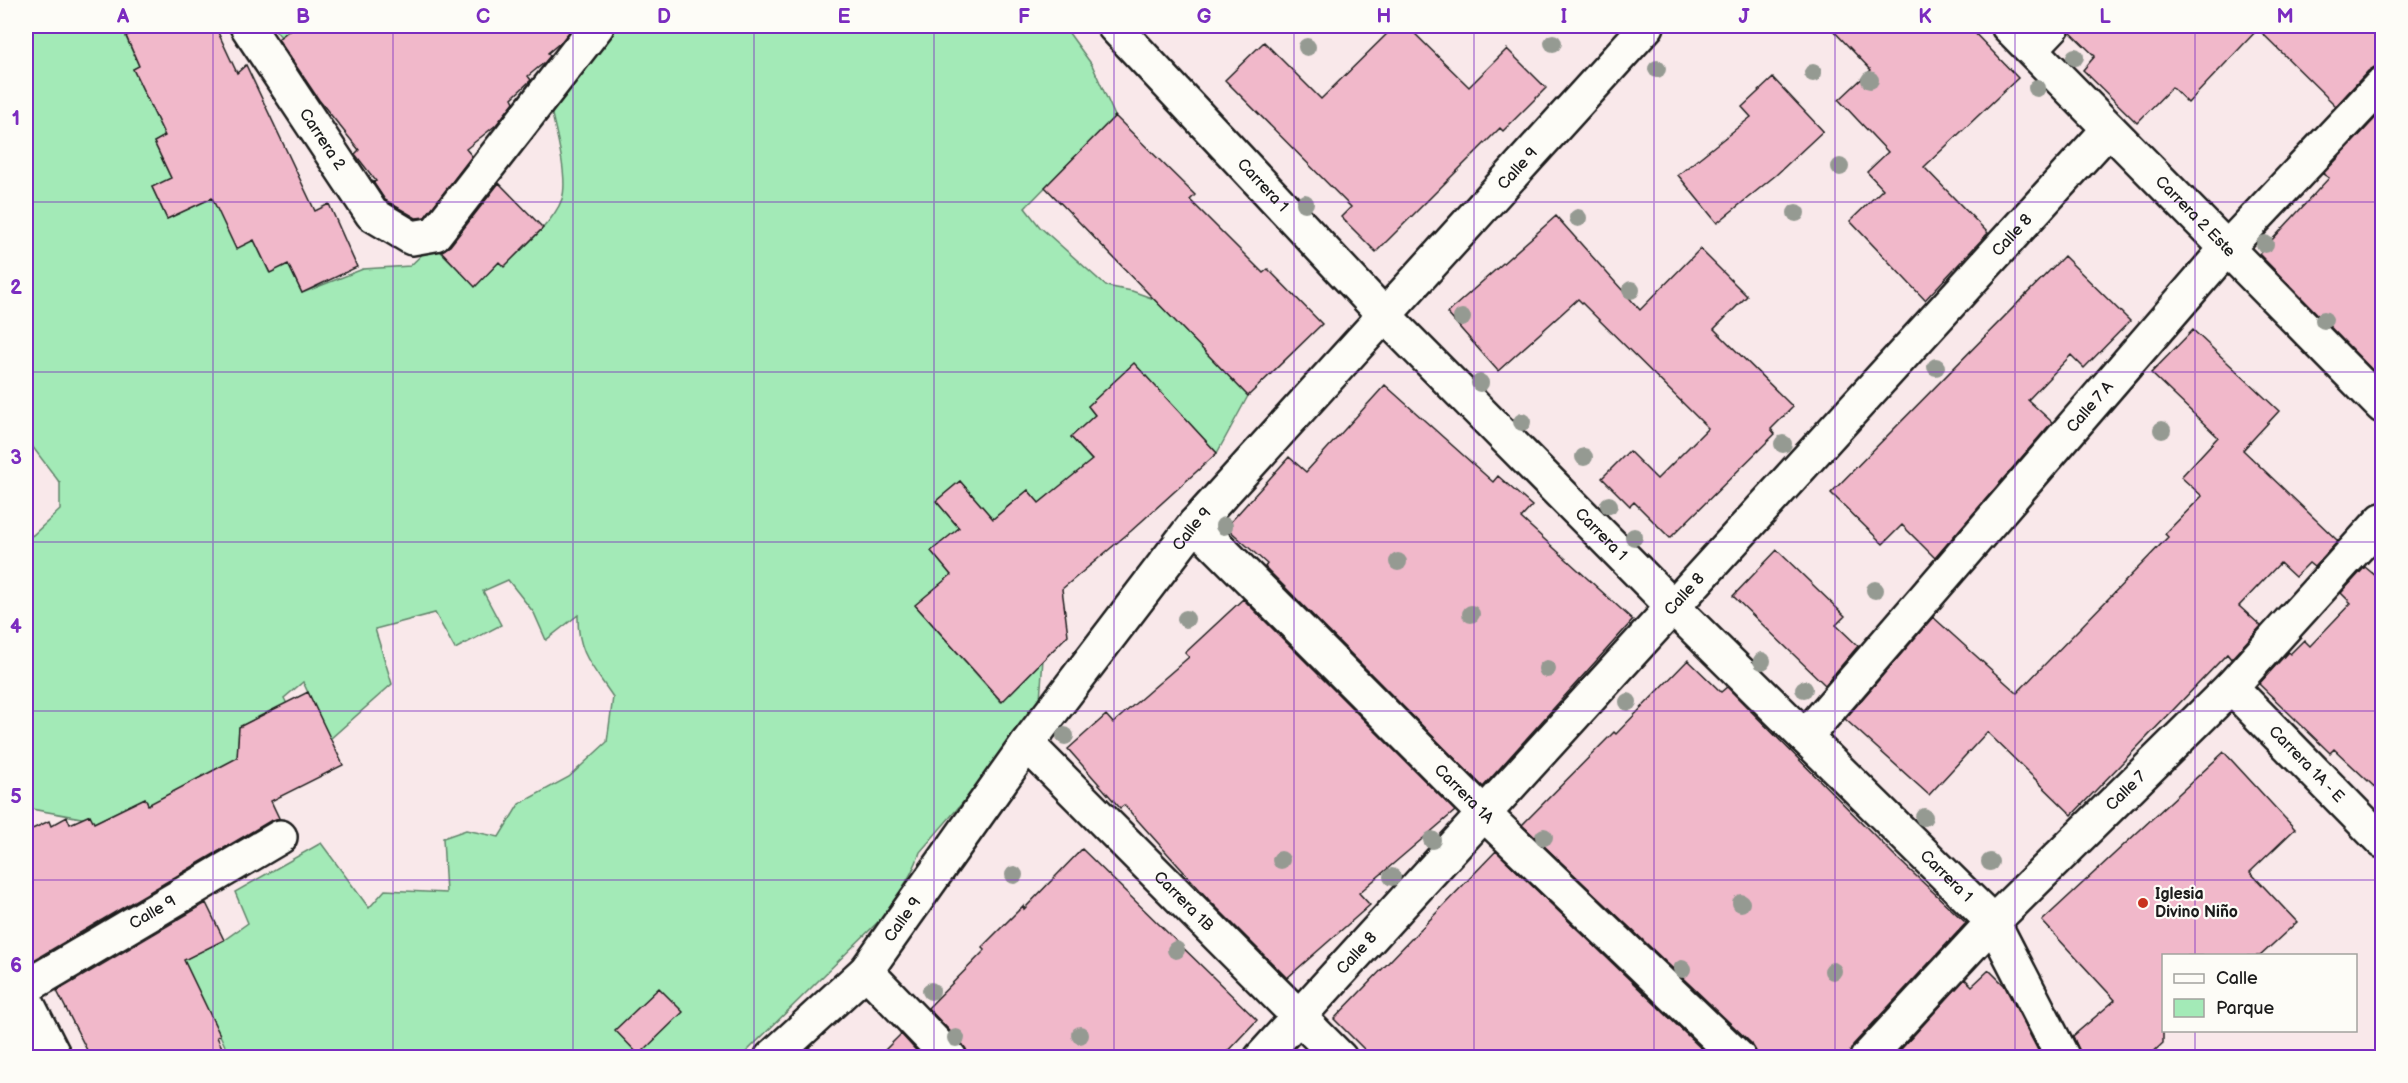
<svg xmlns="http://www.w3.org/2000/svg" width="2408" height="1083" viewBox="0 0 2408 1083" font-family="'Balsamiq Sans',sans-serif">
<style>
.green{fill:#a3eab7;stroke:#60836a;stroke-width:1.5}
.building{fill:#f1b8ca;stroke:#1c1c1c;stroke-width:1.5}
.lines{fill:none;stroke-linecap:round;stroke-linejoin:round}
.street-casing{stroke:#1c1c1c;stroke-width:38}
.street{stroke:#fdfcf7;stroke-width:33}
.tree{fill:#959a92}
.grid{fill:none;stroke:#7b2cbf;stroke-width:1.5;stroke-opacity:0.55}
.poi-dot{fill:#c8321e;stroke:#fdfcf7;stroke-width:2}
.labels{text-anchor:middle;dominant-baseline:central;stroke-width:4.5;stroke-linejoin:round;paint-order:stroke}
.street-label{font-size:16px;fill:#1c1c1c;stroke:#fdfcf7}
.poi-label{font-size:16px;font-weight:bold;fill:#1c1c1c;stroke:#fdfcf7;text-anchor:start}
.neatline{fill:none;stroke:#7b2cbf;stroke-width:2}
.grid-label{font-size:20px;text-anchor:middle;font-weight:bold;fill:#7b2cbf}
</style>
<rect width="100%" height="100%" fill="#f9e8ea"/>
<filter id="ink" filterUnits="userSpaceOnUse"><feTurbulence type="fractalNoise" baseFrequency=".0167" numOctaves="2"/><feDisplacementMap in="SourceGraphic" scale="12" xChannelSelector="R" yChannelSelector="G"/><feConvolveMatrix kernelMatrix="1 2 1 2 8 2 1 2 1" color-interpolation-filters="sRGB"/></filter>
<g filter="url(#ink)">
<path class="green" d="M26,26H145L126,37L139,66L133,69L165,136L154,142L171,178L152,187L167,219L212,198L254,240L269,272L288,264L302,293L363,269L410,266L433,244L475,286L499,262L504,266C522,249 554,222 562,199C569,178 555,128 550,106L605,36L622,26H1064L1092,65L1115,116L1025,208L1040,227L1106,286L1132,291L1154,299L1248,396L1217,453L1134,364L1088,406L1095,415L1071,437L1105,475L1049,495L1039,503L1028,490L993,519L960,481L936,501L959,528L932,551L951,575L916,606L1001,702L1043,659L1039,714L920,852C913,875 898,893 886,914L741,1057H230L220,1035L177,963L224,940L248,923L235,892L321,843L369,908L385,890L446,893L443,838L466,830L499,837L519,804L569,777L607,742L613,697C593,667 577,653 578,615L546,640L534,613L508,580L483,591L501,625L455,649L435,613L375,629L392,684L330,739L303,682L284,698L299,728L253,720L239,727L238,745L255,781L209,792L202,777L193,781L160,831L145,798L94,823L92,820L26,808V538L33,535L60,510V483L32,446L26,443Z
M272,26H295L281,37Z"/>
<path class="building" d="M147,26H215L237,73L246,65L315,211L329,204L357,267L302,293L288,264L270,273L254,240L236,249L212,198L167,219L152,187L171,178L154,142L165,136L133,69L139,66L126,36Z
M295,26H574L561,42L548,53L550,56L545,62L528,76L531,80L512,98L514,102L496,125L466,149L472,156L425,217L416,218L385,200L373,182L376,181L355,154L359,150L319,100L278,39Z
M1395,26H1407L1469,87L1507,49L1546,88L1503,131L1500,128L1376,252L1341,217L1351,207L1225,80L1264,42L1321,99Z
M1829,26H1968L2018,78L1924,167L1988,233L1925,300L1850,221L1883,189L1867,172L1888,152L1839,100L1871,70Z
M2071,26H2382V66H2376L2368,71L2336,106L2258,29L2188,103L2172,87L2137,123L2083,70L2095,56L2070,32Z
M1773,78L1823,131L1776,175L1717,223L1678,175L1751,117L1742,107Z
M2382,111V380L2259,254L2329,178L2323,174Z
M1115,116L1195,195L1190,200L1263,273L1268,269L1322,324L1248,396L1045,187Z
M499,183L543,228L504,267L499,262L475,287L441,251L450,246Z
M1556,216L1640,310L1700,249L1747,296L1714,329L1793,407L1771,429L1775,434L1670,538L1634,502L1630,506L1602,478L1629,451L1657,479L1708,428L1578,299L1498,371L1447,313Z
M2064,256L2130,321L2084,368L2071,355L2028,400L2052,422L1935,558L1902,525L1883,544L1831,493Z
M2193,330L2279,411L2243,450L2338,541L2314,567L2309,563L2295,577L2280,563L2239,606L2261,626L2231,659L2227,654L2072,815L1987,732L1929,795L1845,719L1933,617L2017,693L2168,537L2165,534L2202,496L2181,477L2218,437L2151,373Z
M1134,363L1217,453L1131,531L1062,589L1068,635L1002,702L915,605L951,575L931,551L959,528L936,501L960,481L993,519L1028,490L1039,503L1092,460L1071,437L1095,415L1088,406Z
M1385,385L1493,482L1498,476L1532,506L1521,518L1633,620L1483,787L1265,567L1267,564L1226,527L1289,457L1306,472Z
M1777,550L1845,616L1836,625L1858,646L1825,685L1733,596Z
M2365,567L2377,577L2382,571V794L2334,749L2330,753L2259,684L2288,652L2290,654L2304,640L2310,646L2351,603L2341,593Z
M1243,599L1455,811L1359,893L1370,905L1287,978L1209,900L1124,805L1120,808L1068,749L1106,715L1113,723L1152,689L1189,657L1185,653Z
M1688,660L1721,692L1727,687L1897,858L1966,923L1853,1045L1849,1058H1757L1752,1044L1522,825L1614,732L1616,734Z
M308,692L343,765L271,801L279,818L270,821L34,960L26,943V832L49,821L51,826L67,817L70,824L90,815L94,823L145,798L148,805L237,758L239,727Z
M2224,752L2295,829L2250,872L2297,922L2260,956H2163V1043L2147,1058H2082L2073,1036L2115,1000L2042,921Z
M1082,849L1257,1020L1221,1058H968L963,1045L928,1008L985,950L982,947L1023,906L1024,909Z
M1496,851L1711,1058H1373L1334,1019Z
M206,903L224,940L184,960L220,1035L217,1037L227,1058H91L57,991Z
M1989,970L2004,985L2042,1058H1893L1965,979L1972,986Z
M659,988L683,1012L639,1055L615,1030Z
M901,1034L923,1058H877Z"/>
<g class="lines">
<g class="street-casing">
<g id="street">
<path id="s1" d="M247,26L372,214L412,238L435,234L597,26"/>
<path id="s2" d="M1114,26L1384,315L1674,608L1993,922L2063,1058"/>
<path id="s3" d="M2008,26L2382,406"/>
<path d="M2032,48L2053,26"/>
<path id="s4" d="M1195,524L1485,815L1739,1058"/>
<path id="s5" d="M2231,687L2382,841"/>
<path id="s6" d="M1805,737L2227,248L2382,84"/>
<path id="s7" d="M1027,744L1340,1058"/>
<path d="M866,971L950,1058"/>
<path id="s8" d="M26,987L280,837"/>
<path d="M26,1001L55,1058"/>
<path id="s9" d="M771,1058L866,971L1027,744L1195,524L1647,26"/>
<path id="s10" d="M1261,1058L2109,129"/>
<path id="s11" d="M1867,1058L1993,922L2231,687L2382,520"/>
</g>
</g>
<use href="#street" class="street"/>
</g>
<g class="tree">
<circle cx="1553" cy="43" r="9"/>
<circle cx="1307" cy="47" r="9"/>
<circle cx="2075" cy="57" r="9"/>
<circle cx="1657" cy="69" r="9"/>
<circle cx="1813" cy="73" r="9"/>
<circle cx="1870" cy="80" r="9"/>
<circle cx="2037" cy="88" r="9"/>
<circle cx="1840" cy="167" r="9"/>
<circle cx="1305" cy="203" r="9"/>
<circle cx="1796" cy="213" r="9"/>
<circle cx="1578" cy="218" r="9"/>
<circle cx="2265" cy="244" r="9"/>
<circle cx="1631" cy="290" r="9"/>
<circle cx="1462" cy="318" r="9"/>
<circle cx="2324" cy="320" r="9"/>
<circle cx="1936" cy="367" r="9"/>
<circle cx="1480" cy="383" r="9"/>
<circle cx="1522" cy="422" r="9"/>
<circle cx="2162" cy="430" r="9"/>
<circle cx="1783" cy="444" r="9"/>
<circle cx="1584" cy="457" r="9"/>
<circle cx="1609" cy="505" r="9"/>
<circle cx="1224" cy="526" r="9"/>
<circle cx="1634" cy="537" r="9"/>
<circle cx="1398" cy="562" r="9"/>
<circle cx="1875" cy="590" r="9"/>
<circle cx="1471" cy="614" r="9"/>
<circle cx="1186" cy="619" r="9"/>
<circle cx="1762" cy="661" r="9"/>
<circle cx="1547" cy="669" r="9"/>
<circle cx="1804" cy="689" r="9"/>
<circle cx="1628" cy="702" r="9"/>
<circle cx="1065" cy="736" r="9"/>
<circle cx="1924" cy="817" r="9"/>
<circle cx="1544" cy="837" r="9"/>
<circle cx="1432" cy="840" r="9"/>
<circle cx="1281" cy="860" r="9"/>
<circle cx="1990" cy="862" r="9"/>
<circle cx="1014" cy="875" r="9"/>
<circle cx="1392" cy="877" r="9"/>
<circle cx="1741" cy="903" r="9"/>
<circle cx="1176" cy="950" r="9"/>
<circle cx="1682" cy="969" r="9"/>
<circle cx="1833" cy="971" r="9"/>
<circle cx="931" cy="991" r="9"/>
<circle cx="1080" cy="1035" r="9"/>
<circle cx="956" cy="1038" r="9"/>
</g>
</g>
<path class="grid" d="M213,26V1058M393,26V1058M573,26V1058M754,26V1058M934,26V1058M1114,26V1058M1294,26V1058M1474,26V1058M1654,26V1058M1835,26V1058M2015,26V1058M2195,26V956M26,202H2382M26,372H2382M26,542H2382M26,711H2382M26,880H2382M2195,1030V1058"/>
<circle class="poi-dot" cx="2143" cy="903" r="6"/>
<g class="labels">
<g class="street-label">
<text stroke="none"><textPath href="#s1" startOffset="136">Carrera 2</textPath></text>
<text stroke="none"><textPath href="#s9" startOffset="1164">Calle 9</textPath></text>
<text stroke="none"><textPath href="#s2" startOffset="218">Carrera 1</textPath></text>
<text stroke="none"><textPath href="#s3" startOffset="267">Carrera 2 Este</textPath></text>
<text stroke="none"><textPath href="#s10" startOffset="1114">Calle 8</textPath></text>
<text stroke="none"><textPath href="#s6" startOffset="436">Calle 7 A</textPath></text>
<text stroke="none"><textPath href="#s9" startOffset="678">Calle 9</textPath></text>
<text stroke="none"><textPath href="#s2" startOffset="704">Carrera 1</textPath></text>
<text stroke="none"><textPath href="#s10" startOffset="628">Calle 8</textPath></text>
<text stroke="none"><textPath href="#s5" startOffset="108">Carrera 1A - E</textPath></text>
<text stroke="none"><textPath href="#s11" startOffset="372">Calle 7</textPath></text>
<text stroke="none"><textPath href="#s4" startOffset="381">Carrera 1A</textPath></text>
<text stroke="none"><textPath href="#s2" startOffset="1190">Carrera 1</textPath></text>
<text stroke="none"><textPath href="#s7" startOffset="222">Carrera 1B</textPath></text>
<text stroke="none"><textPath href="#s8" startOffset="147">Calle 9</textPath></text>
<text stroke="none"><textPath href="#s9" startOffset="192">Calle 9</textPath></text>
<text stroke="none"><textPath href="#s10" startOffset="142">Calle 8</textPath></text>
</g>
<g class="poi-label">
<text x="2155" y="894">Iglesia<tspan x="2155" dy="18">Divino Niño</tspan></text>
</g>
</g>
<rect width="2408" height="1083" fill="none" stroke="#fdfcf7" stroke-width="66"/>
<rect x="2162" y="954" width="195" height="78" fill="#fdfcf7" stroke="#a3a29f" stroke-width="1.5"/>
<rect x="2174" y="974" width="30" height="9" fill="#fdfcf7" stroke="#a3a29f" stroke-width="1.5"/>
<text x="2216" y="984" font-size="18" fill="#1c1c1c">Calle</text>
<rect x="2174" y="999" width="30" height="18" fill="#a3eab7" stroke="#a3a29f" stroke-width="1.5"/>
<text x="2216" y="1014" font-size="18" fill="#1c1c1c">Parque</text>
<rect x="33" y="33" width="2342" height="1017" class="neatline"/>
<g class="grid-label">
<text x="123" y="23">A</text>
<text x="303" y="23">B</text>
<text x="483" y="23">C</text>
<text x="664" y="23">D</text>
<text x="844" y="23">E</text>
<text x="1024" y="23">F</text>
<text x="1204" y="23">G</text>
<text x="1384" y="23">H</text>
<text x="1564" y="23">I</text>
<text x="1744" y="23">J</text>
<text x="1925" y="23">K</text>
<text x="2105" y="23">L</text>
<text x="2285" y="23">M</text>
<text x="16" y="125">1</text>
<text x="16" y="294">2</text>
<text x="16" y="464">3</text>
<text x="16" y="633">4</text>
<text x="16" y="803">5</text>
<text x="16" y="972">6</text>
</g>
</svg>
